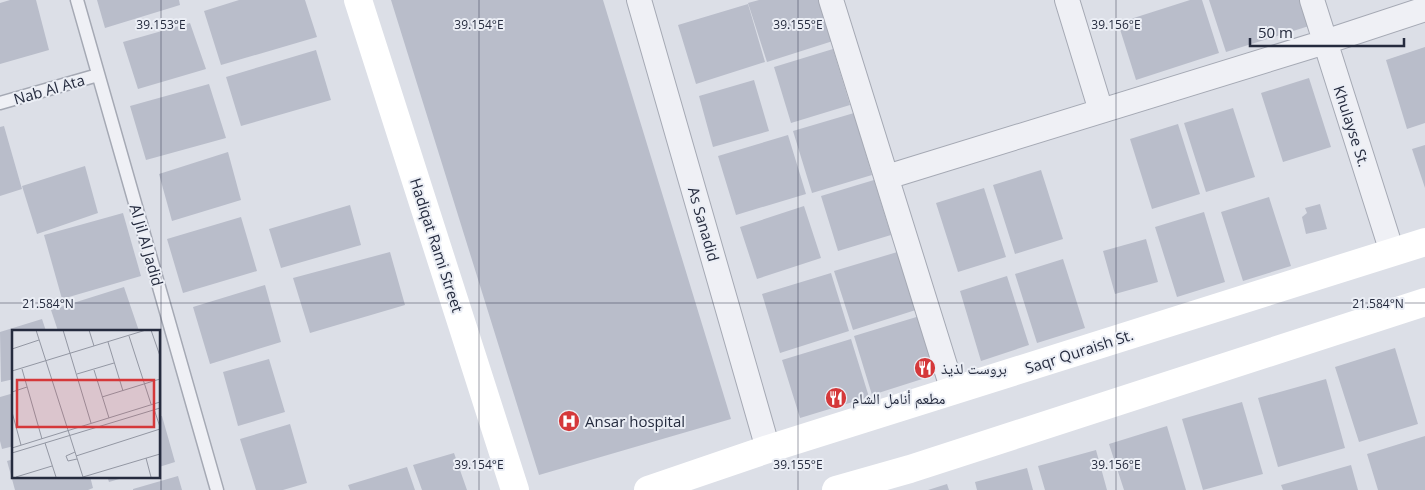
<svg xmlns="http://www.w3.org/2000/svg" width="1425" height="490" viewBox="0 0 1425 490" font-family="'Open Sans','Noto Naskh Arabic',sans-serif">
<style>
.building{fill:#b9bdca}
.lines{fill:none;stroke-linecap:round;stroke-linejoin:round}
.lane-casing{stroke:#a5a9b4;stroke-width:15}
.street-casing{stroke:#a5a9b4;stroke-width:26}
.lane{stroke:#eff0f5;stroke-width:12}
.street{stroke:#eff0f5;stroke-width:24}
.secondary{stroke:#fff;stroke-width:28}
.ticks{fill:none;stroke:#252b3e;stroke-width:1;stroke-opacity:0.45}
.labels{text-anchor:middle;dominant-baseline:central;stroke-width:4;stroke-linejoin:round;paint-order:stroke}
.street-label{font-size:15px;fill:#252b3e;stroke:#ebeef5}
.poi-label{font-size:15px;fill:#252b3e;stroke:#ebeef5;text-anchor:start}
.inset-road{fill:none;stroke:#9397a3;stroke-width:1}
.view{fill:#d5383a;fill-opacity:0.15;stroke:#d5383a;stroke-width:2.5}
.inset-edge{fill:none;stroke:#252b3e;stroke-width:2.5}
.ticks-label{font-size:12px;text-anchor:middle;fill:#252b3e;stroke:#ebeef5;stroke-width:4;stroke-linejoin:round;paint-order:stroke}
</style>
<rect width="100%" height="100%" fill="#dcdfe7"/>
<path class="building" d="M10,0H36L49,50L0,64V3Z
M97,0H179L180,5L105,28Z
M239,0H305L317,37L221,65L204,11Z
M391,0H603L731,419L539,475Z
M759,0H823L836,40L767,62L748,3Z
M1190,0H1202L1219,53L1136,80L1118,23Z
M1209,0H1301L1309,26L1226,52Z
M748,4L765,62L696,84L678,25Z
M190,23L206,69L138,89L123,42Z
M1425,47V123L1407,129L1386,60Z
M833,49L850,105L791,123L774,67Z
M316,50L331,100L241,126L226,77Z
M1309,78L1331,147L1283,162L1261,93Z
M754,80L769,131L713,147L699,96Z
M209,84L226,138L146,160L130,106Z
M1233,108L1255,177L1206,192L1184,123Z
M854,113L872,175L812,193L793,131Z
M1178,124L1200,194L1152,209L1130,139Z
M4,126L22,189L0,196V127Z
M788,135L806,194L736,215L718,156Z
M1425,145V188L1412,149Z
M228,152L241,200L172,221L159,174Z
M85,166L98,213L37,234L22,186Z
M1041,170L1063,239L1015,254L993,185Z
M874,180L891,235L838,251L821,196Z
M984,188L1006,257L958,272L936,203Z
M1269,197L1291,266L1243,281L1221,212Z
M1320,204L1327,229L1306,234L1302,217L1307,213L1305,208Z
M350,205L361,245L281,268L269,229Z
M804,206L821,258L757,279L740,227Z
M1204,212L1225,282L1177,297L1155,227Z
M123,213L141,276L62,299L44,235Z
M241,217L257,271L183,293L167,239Z
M1146,239L1158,282L1115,294L1103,251Z
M904,250L922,308L853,330L834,271Z
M390,252L405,305L310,333L293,278Z
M1063,259L1085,328L1037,343L1015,274Z
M831,273L849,331L780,353L762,294Z
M1007,276L1029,345L981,361L960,291Z
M265,285L281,342L210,364L193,307Z
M124,287L139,331H58L51,310Z
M923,315L941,373L872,395L854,336Z
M42,319L46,331H14V379L1,382L0,332Z
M851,339L869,397L800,418L782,360Z
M1395,348L1418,424L1359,442L1335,367Z
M269,359L285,412L238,426L223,372Z
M1326,379L1345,448L1278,467L1258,398Z
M14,393V446L2,449L0,441V397Z
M1242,402L1263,474L1203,490L1182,419Z
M159,416H162L175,462L159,467Z
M290,424L307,483L283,490H256L240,439Z
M1167,426L1186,490H1124L1109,444Z
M1425,436V490H1378L1367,454Z
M1096,450L1107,490H1045L1038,466Z
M454,453L467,490H422L413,465Z
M14,459V476H90L93,488L88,490H15L7,461Z
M1351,465L1358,490H1283L1281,485Z
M407,467L415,490H350L348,485Z
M1027,468L1033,490H977L975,482Z
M107,476H126V477L109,482Z
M178,476L182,490H133V489Z
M947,484L949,490H928Z"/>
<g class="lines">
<g class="lane-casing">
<path id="lane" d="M77,0L217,490
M0,103L98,75"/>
</g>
<g class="street-casing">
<path id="street" d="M639,0L768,449
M831,0L953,391
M1067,0L1101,111
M1312,0L1392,252
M887,177L1325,42L1425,9"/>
</g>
<use href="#lane" class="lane"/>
<use href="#street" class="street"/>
<path class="secondary" d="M358,0L515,490
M648,490L768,449L1425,242
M836,490L910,469L1425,302"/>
</g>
<path class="ticks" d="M161,0V490M479,0V490M798,0V490M1116,0V490M0,303H1425"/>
<defs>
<g id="restaurant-disc" transform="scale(1.125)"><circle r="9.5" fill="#d5383a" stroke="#ebeef5"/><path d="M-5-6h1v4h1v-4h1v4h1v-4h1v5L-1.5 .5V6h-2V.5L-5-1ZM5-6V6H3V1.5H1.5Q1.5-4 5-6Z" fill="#fff"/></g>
<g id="hospital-disc" transform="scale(1.125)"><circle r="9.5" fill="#d5383a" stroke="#ebeef5"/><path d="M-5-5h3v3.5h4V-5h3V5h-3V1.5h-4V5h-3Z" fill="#fff"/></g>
</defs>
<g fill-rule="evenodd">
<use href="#restaurant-disc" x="925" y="368"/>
<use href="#restaurant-disc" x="836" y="398"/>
<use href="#hospital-disc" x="569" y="421"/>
</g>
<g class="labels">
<g class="street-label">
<text transform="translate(49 89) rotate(-16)">Nab Al Ata</text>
<text transform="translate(1352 126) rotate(72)">Khulayse St.</text>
<text transform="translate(704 224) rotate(74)">As Sanadid</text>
<text transform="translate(147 245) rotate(74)">Al Jil Al Jadid</text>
<text transform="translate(437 245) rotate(72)">Hadiqat Rami Street</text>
<text transform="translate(1079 351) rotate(-18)">Saqr Quraish St.</text>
</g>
<g class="poi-label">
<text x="941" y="368">بروست لذيذ</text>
<text x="852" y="398">مطعم أنامل الشام</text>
<text x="585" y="421">Ansar hospital</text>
</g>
</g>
<g transform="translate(12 330)">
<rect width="148" height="148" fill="#dcdfe7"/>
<path class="inset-road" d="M24,0L71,147M51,0L79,93M77,0L82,16M139,0L148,26M117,6L139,74M96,12L111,61M0,19L27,10M10,39L30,109M82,40L97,88M0,41L134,0M65,44L102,33M0,62L15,57M90,67L148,49M142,79L148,97M0,82L9,115M33,113L44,147M0,118L148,72M63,122L54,126L56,131L65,129M0,123L148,78M64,126L148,99M134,128L139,147M4,147L40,136M71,147L148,124"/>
<path class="view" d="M5,50H142V97H5Z"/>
<rect width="148" height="148" class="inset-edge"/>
</g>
<g class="ticks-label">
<text x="161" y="29">39.153°E</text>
<text x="479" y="29">39.154°E</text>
<text x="798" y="29">39.155°E</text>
<text x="1116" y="29">39.156°E</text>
<text x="48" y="308">21.584°N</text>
<text x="1378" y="308">21.584°N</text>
<text x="479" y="469">39.154°E</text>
<text x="798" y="469">39.155°E</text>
<text x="1116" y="469">39.156°E</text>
</g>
<path d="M1250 38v8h154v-8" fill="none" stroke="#252b3e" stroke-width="2.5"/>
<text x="1258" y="38" font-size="15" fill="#252b3e" stroke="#ebeef5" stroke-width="4" paint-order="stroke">50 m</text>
</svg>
